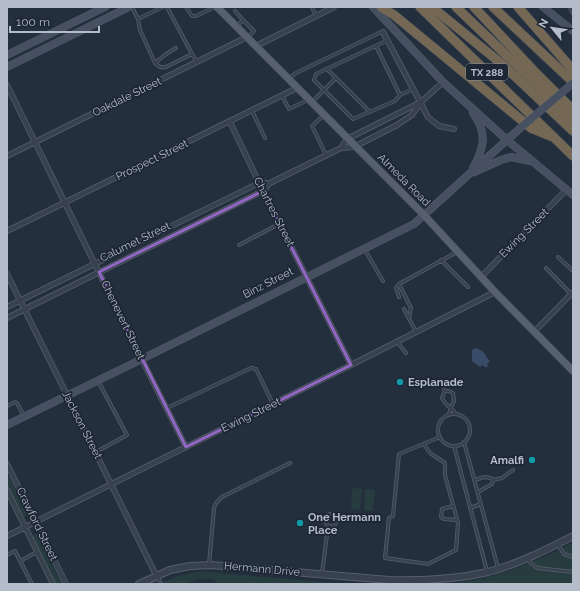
<svg xmlns="http://www.w3.org/2000/svg" width="580" height="591" viewBox="0 0 580 591" font-family="Raleway,sans-serif">
<style>
.green{fill:#263c3f}
.water{fill:#394c67}
.lines{fill:none;stroke-linecap:round;stroke-linejoin:round}
.service-casing{stroke:#565f6c;stroke-width:4}
.minor-casing{stroke:#565f6c;stroke-width:6}
.tertiary-casing{stroke:#565f6c;stroke-width:8}
.secondary-casing{stroke:#565f6c;stroke-width:8}
.primary-casing{stroke:#414a57;stroke-width:8}
.motorway-casing{stroke:#434c59;stroke-width:10}
.service{stroke:#38414e;stroke-width:2.5}
.minor{stroke:#38414e;stroke-width:4.5}
.tertiary{stroke:#38414e;stroke-width:6}
.secondary{stroke:#465061;stroke-width:7}
.primary{stroke:#56606e;stroke-width:7}
.motorway{stroke:#746855;stroke-width:9}
.secondary-bridge-casing{stroke:#565f6c;stroke-width:8;stroke-linecap:butt}
.secondary-bridge{stroke:#465061;stroke-width:7}
.marked{fill:none;stroke:#9266c3;stroke-width:3;stroke-linejoin:round}
.culture-dot{fill:#0f9aa8;stroke:#1d2633;stroke-width:1.5}
.labels{text-anchor:middle;dominant-baseline:central;stroke-width:3.5;stroke-linejoin:round;paint-order:stroke}
.shield{fill:#1d2633;stroke:#878f9c;stroke-width:1}
.shield-label{font-size:10px;font-weight:bold;fill:#b4bcc9}
.street-label{font-size:11px;fill:#b4bcc9;stroke:#1d2633}
.poi-label{font-size:11px;font-weight:bold;fill:#b4bcc9;stroke:#1d2633;text-anchor:start}
</style>
<rect width="100%" height="100%" fill="#242f3e"/>
<path class="green" d="M7,473L27,513V515L25,517L22,516L7,485Z
M352,488L362,489L360,510L351,509Z
M365,489L375,490L373,511L364,510Z
M36,534L38,536L62,584H56L33,538V535Z
M573,543V584H447C491,580 534,563 573,543Z
M202,571L219,573L347,584H217L214,579H197L186,584H158L178,576Z"/>
<path class="water" d="M475,348C479,349 486,352 486,357L490,361L487,364L488,366L486,368L483,365L480,367L472,361V350Z"/>
<g class="lines">
<g class="service-casing">
<path id="service" d="M132,7L138,19L163,7
M186,7L192,16H196L215,7
M312,7L316,16
M235,11L243,20
M138,19L140,30L155,63C159,67 161,68 166,67L192,54L167,7
M237,26L243,20L254,31L248,37
M388,40L316,74L314,80L353,119L395,101L400,95L413,89
M376,46L400,95
M192,54L197,62
M155,63L166,54L176,48
M327,69L370,112
M288,79L296,73L379,33L383,32
M282,96L289,109L308,100
M313,101L336,78
M252,111L265,138
M323,116L312,126L326,155
M239,245L279,224
M365,250L383,281
M558,257L573,271
M441,260L468,287
M546,268L571,294
M399,284L411,308L409,318
M399,297L396,288L399,284L457,252
M404,309L416,332
M397,342L406,353
M443,386L445,391
M7,406L15,402L17,403L24,416
M167,408L251,368L256,369L273,404
M449,414L451,407L454,401L453,393L449,391H445L442,398C445,405 451,407 455,413
M438 430a16 16 0 1 1 32 0a16 16 0 1 1-32 0Z
M464,442L498,568
M424,444L430,453L445,463V475L458,523L456,550L428,564L385,558L389,518L393,516L399,454L440,437
M454,446L487,571
M96,452L127,435L98,381
M474,480L485,477L491,478L493,480L502,478L513,470
M478,492L492,484L493,480
M453,506L442,509L441,517L444,519L457,520
M470,508L481,504
M325 520a6 6 0 1 1 12 0a6 6 0 1 1-12 0Z
M558,544L564,554L573,557
M7,555L15,551L32,584
M528,559L531,563L537,568L573,572
M20,561L37,552
M209,565L214,508L216,503L222,497L290,463
M322,574L328,526
M157,576L161,584"/>
</g>
<g class="minor-casing">
<path id="minor" d="M571,7L573,12
M383,32L428,117L439,126L454,129
M256,46L334,7
M7,85L137,350L186,447
M230,122L263,191L351,365
M341,148L347,139L419,103
M7,156L247,37
M7,231L297,88
M7,274L156,575
M481,277L566,190
M7,307L259,183H270
M7,318L263,191L270,183L341,148L354,147L397,125L412,115L420,103L443,82
M534,332L573,292
M7,464L66,584
M7,490L53,584
M7,536L351,365L495,292"/>
</g>
<g class="tertiary-casing">
<path id="tertiary" d="M139,584L170,570L190,566L211,565L389,580C421,581 457,579 488,572C518,564 546,550 573,536"/>
</g>
<g class="secondary-casing">
<path id="secondary" d="M373,7L443,82L507,140L573,195
M543,7L573,31
M7,55L105,7
M7,67L129,7
M473,113C487,132 485,147 473,168
M474,172L501,160L511,157L530,161
M7,425L142,359L414,224L518,130"/>
</g>
<g class="primary-casing">
<path id="primary" d="M217,7L424,215L495,292L573,371"/>
</g>
<g class="motorway-casing">
<path id="motorway" d="M381,7L394,15L531,128L553,137
M420,7L573,156
M432,7L503,65L573,131
M456,7L573,119
M474,7L535,72L573,110
M493,7L573,82
M518,7L573,70"/>
</g>
<use href="#service" class="service"/>
<use href="#minor" class="minor"/>
<use href="#tertiary" class="tertiary"/>
<use href="#secondary" class="secondary"/>
<use href="#primary" class="primary"/>
<use href="#motorway" class="motorway"/>
<g class="secondary-bridge-casing">
<path id="secondary-bridge" d="M518,130L573,83"/>
</g>
<use href="#secondary-bridge" class="secondary-bridge"/>
</g>
<path class="marked" d="M263,191L351,365L186,447L99,272Z"/>
<g class="culture-dot">
<circle cx="400" cy="382" r="4"/>
<circle cx="532" cy="460" r="4"/>
<circle cx="300" cy="523" r="4"/>
</g>
<g class="labels">
<rect class="shield" x="466" y="64" width="42" height="16" rx="3"/>
<g class="shield-label">
<text x="487" y="72">TX 288</text>
</g>
<g class="street-label">
<text transform="translate(127 97) rotate(-26)">Oakdale Street</text>
<text transform="translate(152 160) rotate(-26)">Prospect Street</text>
<text transform="translate(404 180) rotate(45)">Almeda Road</text>
<text transform="translate(274 212) rotate(63)">Chartres Street</text>
<text transform="translate(524 233) rotate(-45)">Ewing Street</text>
<text transform="translate(135 242) rotate(-26)">Calumet Street</text>
<text transform="translate(268 283) rotate(-27)">Binz Street</text>
<text transform="translate(123 320) rotate(64)">Chenevert Street</text>
<text transform="translate(251 415) rotate(-26)">Ewing Street</text>
<text transform="translate(82 425) rotate(63)">Jackson Street</text>
<text transform="translate(37 524) rotate(64)">Crawford Street</text>
<text transform="translate(262 569) rotate(5)">Hermann Drive</text>
</g>
<g class="poi-label">
<text x="408" y="382">Esplanade</text>
<text x="524" y="460" text-anchor="end">Amalfi</text>
<text x="308" y="517">One Hermann<tspan x="308" dy="13">Place</tspan></text>
</g>
</g>
<rect width="580" height="591" fill="none" stroke="#b4bcc9" stroke-width="16"/>
<g transform="translate(552 28) rotate(299)" stroke="#1d2633" stroke-width="3" paint-order="stroke">
<path d="M0-3L7 15L0 10L-7 15Z" fill="#b4bcc9"/>
<text y="-6" font-size="11" font-weight="bold" text-anchor="middle" fill="#b4bcc9">N</text>
</g>
<path d="M10 26v6h89v-6" fill="none" stroke="#b4bcc9" stroke-width="2"/>
<text x="16" y="26" font-size="12" fill="#b4bcc9" stroke="#1d2633" stroke-width="3" paint-order="stroke">100 m</text>
</svg>
